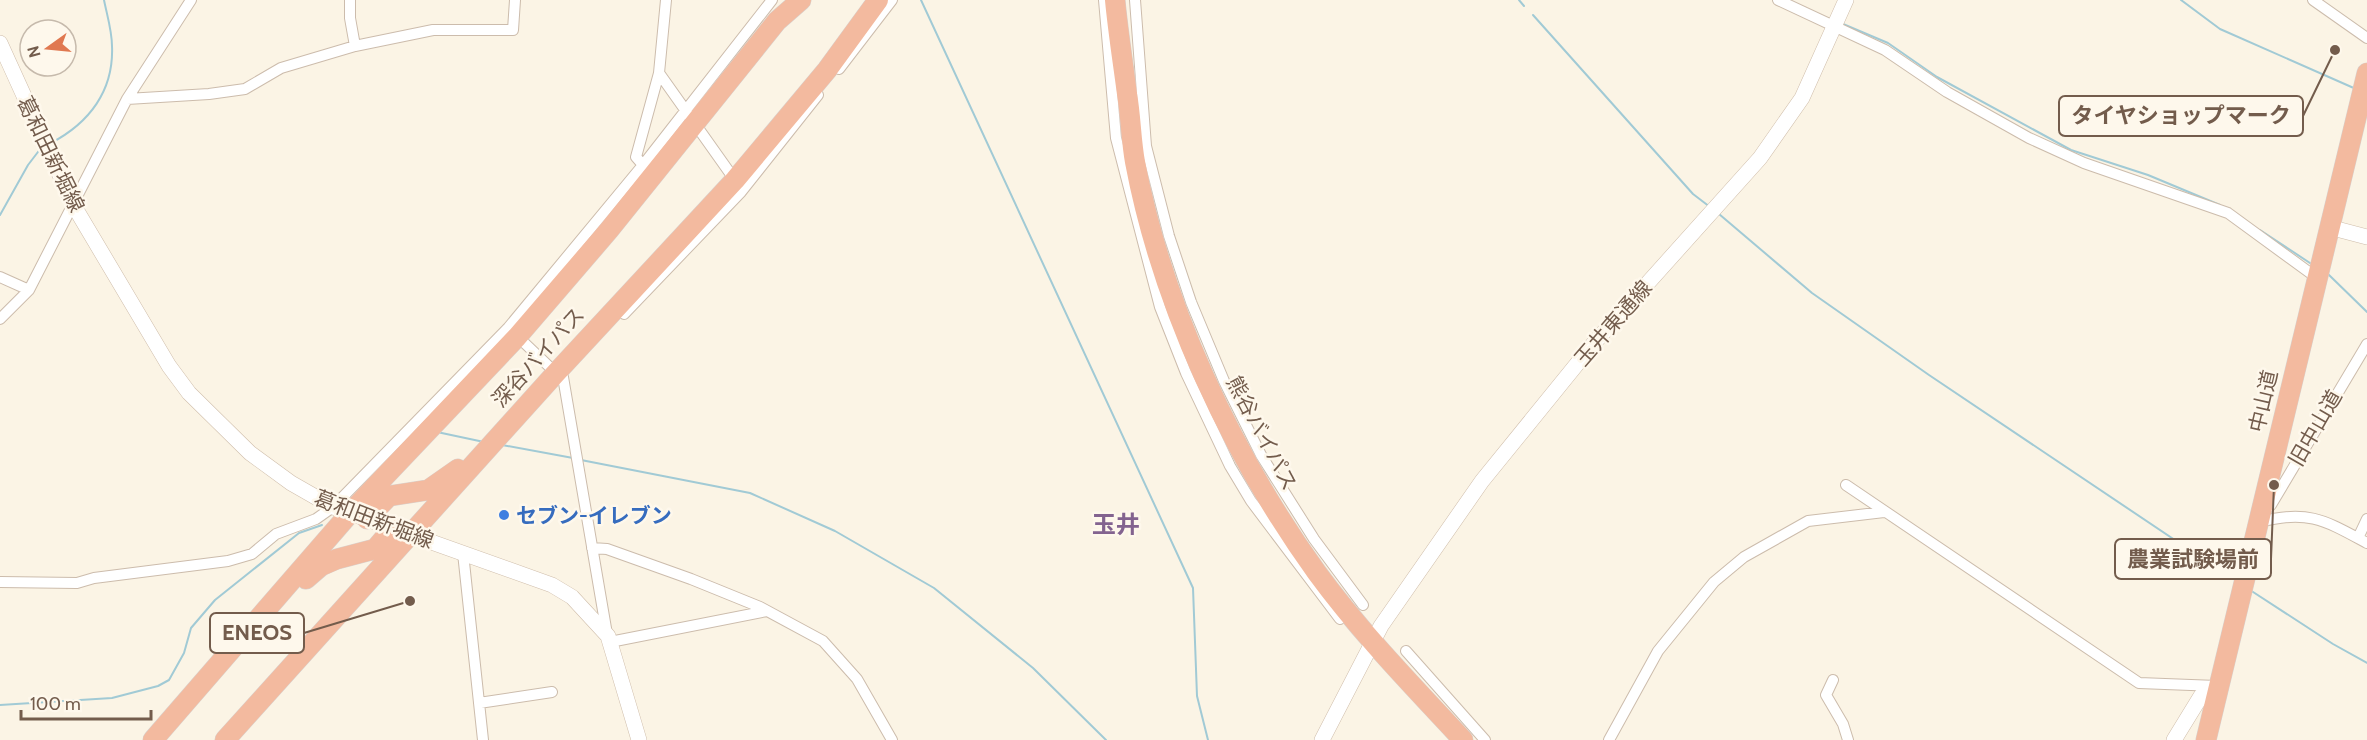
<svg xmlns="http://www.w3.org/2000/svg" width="2367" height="740" viewBox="0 0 2367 740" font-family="Cabin,'Noto Sans JP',sans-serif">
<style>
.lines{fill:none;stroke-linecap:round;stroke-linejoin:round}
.stream{stroke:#a1cad5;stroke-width:2}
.street-casing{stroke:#ccbcac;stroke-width:12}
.secondary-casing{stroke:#cfbdaa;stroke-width:16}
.highway-casing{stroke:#d8d1cd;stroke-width:21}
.street{stroke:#fff;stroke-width:10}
.secondary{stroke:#fff;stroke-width:15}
.highway{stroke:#f3ba9f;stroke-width:20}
.shop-dot{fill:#3f7fe0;stroke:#fef8ec;stroke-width:2}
.labels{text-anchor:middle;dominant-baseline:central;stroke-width:5;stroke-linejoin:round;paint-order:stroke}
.street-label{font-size:21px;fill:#735c4c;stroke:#fef8ec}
.shop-label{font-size:21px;font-weight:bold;fill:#366cbe;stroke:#fef8ec;text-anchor:start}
.quarter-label{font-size:24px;font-weight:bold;fill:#83638f;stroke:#fef8ec}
.leader{fill:none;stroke:#735c4c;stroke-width:2}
.callout-dot{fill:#735c4c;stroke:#fef8ec;stroke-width:2}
.callout{fill:#fef8ec;stroke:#735c4c;stroke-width:2}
.callout-label{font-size:22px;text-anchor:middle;font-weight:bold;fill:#735c4c}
</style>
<rect width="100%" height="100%" fill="#fbf4e5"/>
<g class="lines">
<path class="stream" d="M921,0L1193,588L1197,696L1208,740
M1519,0L1524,6
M2181,0L2220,29L2356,89
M1533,15L1693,194L1710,207
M1843,24L1888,43L1937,77L2071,150L2148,175L2220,205
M51,143C89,123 114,91 112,46C112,31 107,15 104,0
M1719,214L1812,293L1929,375L2227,575
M0,215L28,165L41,148
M2260,230L2313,265
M2328,274L2367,312
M437,432L484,442
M502,445L573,458
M581,460L750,493L835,531L934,588L1033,668L1106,740
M358,490L381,465
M2250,590L2333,644L2367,663
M0,705L112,698L158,686L169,680L184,653L191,628L215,600L299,533L322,525"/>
<g class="street-casing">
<path id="street" d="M350,0V18L355,46
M1104,0L1116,138L1160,307L1186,373L1230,466L1251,501L1340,619
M1135,0L1146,146L1169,236L1191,302L1224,381L1261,455L1314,539L1363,605
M1778,0L1885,50L1947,92L2029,138L2084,163L2228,213L2317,278
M2313,0L2367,38
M839,69L892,0
M659,73L737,183
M127,99L209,94L245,89L281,68L355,46L433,30H513L515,0
M643,165L636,157L659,73L666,0
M0,277L29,290
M624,314L741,192L818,95
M0,319L29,290L127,99L191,0
M515,334L558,375
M563,377L607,634
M1846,485L2139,683L2217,686
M2266,509L2271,505L2367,344
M2260,522C2308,509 2326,521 2367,543
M2358,538L2367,519
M592,548L607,549L691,579L760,607L823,641L857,679L892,740
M463,553L483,740
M0,582L77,583L94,578L228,561L252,554L276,534L316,519L333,507L508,328L643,165L772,0
M610,642L767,611
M1406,651L1485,740
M1833,680L1826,695L1843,724L1848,740
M479,703L552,692
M1609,740L1658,651L1714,582L1744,557L1808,521L1884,512"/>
</g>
<g class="secondary-casing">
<path id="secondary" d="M0,43L74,206L169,366L189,393L250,453L291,483L333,507L552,585L572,597L608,636L639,740
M2329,227L2367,237
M1322,740L1381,626L1482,481L1594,343L1760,158L1802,98L1846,0
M2174,740L2201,696L2218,686"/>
</g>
<g class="highway-casing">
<path id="highway" d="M1115,0C1118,32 1123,63 1127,94C1131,117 1131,140 1135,162C1162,305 1232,455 1317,573C1361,633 1413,686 1463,740
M367,519L389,496L428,490L458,469
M306,579L321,566L337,559L375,549L393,528
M153,740L350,513L517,337L609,230L777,21L801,0
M225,740L555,374L735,180L827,70L878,0
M2206,740L2367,73"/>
</g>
<use href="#street" class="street"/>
<use href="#secondary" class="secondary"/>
<use href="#highway" class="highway"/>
</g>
<circle class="shop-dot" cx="504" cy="515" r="6"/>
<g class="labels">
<g class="street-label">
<text transform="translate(51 154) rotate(64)">葛和田新堀線</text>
<text transform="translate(1613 323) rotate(-49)">玉井東通線</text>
<text transform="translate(538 357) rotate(-48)">深谷バイパス</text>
<text transform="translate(2263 401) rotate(-77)">中山道</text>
<text transform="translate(2315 428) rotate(-60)">旧中山道</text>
<text transform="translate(1262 433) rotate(62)">熊谷バイパス</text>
<text transform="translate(374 519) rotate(21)">葛和田新堀線</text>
</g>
<g class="shop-label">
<text x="516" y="515">セブン-イレブン</text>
</g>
<g class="quarter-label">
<text x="1116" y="524">玉井</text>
</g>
</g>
<path class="leader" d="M2335 50L2303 116M2274 485L2271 559M410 601L304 633"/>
<g class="callout-dot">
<circle cx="2335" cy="50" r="6"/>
<circle cx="2274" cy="485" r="6"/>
<circle cx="410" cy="601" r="6"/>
</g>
<g class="callout">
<rect x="2059" y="96" width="244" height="40" rx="6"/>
<rect x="2115" y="539" width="156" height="40" rx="6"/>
<rect x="210" y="613" width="94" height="40" rx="6"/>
</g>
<g class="callout-label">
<text x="2181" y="123">タイヤショップマーク</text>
<text x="2193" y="567">農業試験場前</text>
<text x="257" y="640">ENEOS</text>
</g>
<g transform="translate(48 48) rotate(255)"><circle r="28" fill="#fef8ec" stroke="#c6baac" stroke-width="1.5"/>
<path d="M0-4.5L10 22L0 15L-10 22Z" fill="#e07850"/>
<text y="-9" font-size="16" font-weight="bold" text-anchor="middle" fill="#735c4c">N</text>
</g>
<path d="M21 710v9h130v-9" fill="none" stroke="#735c4c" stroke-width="3"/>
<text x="30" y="710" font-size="18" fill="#735c4c" stroke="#fef8ec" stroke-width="4.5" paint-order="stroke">100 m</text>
</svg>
